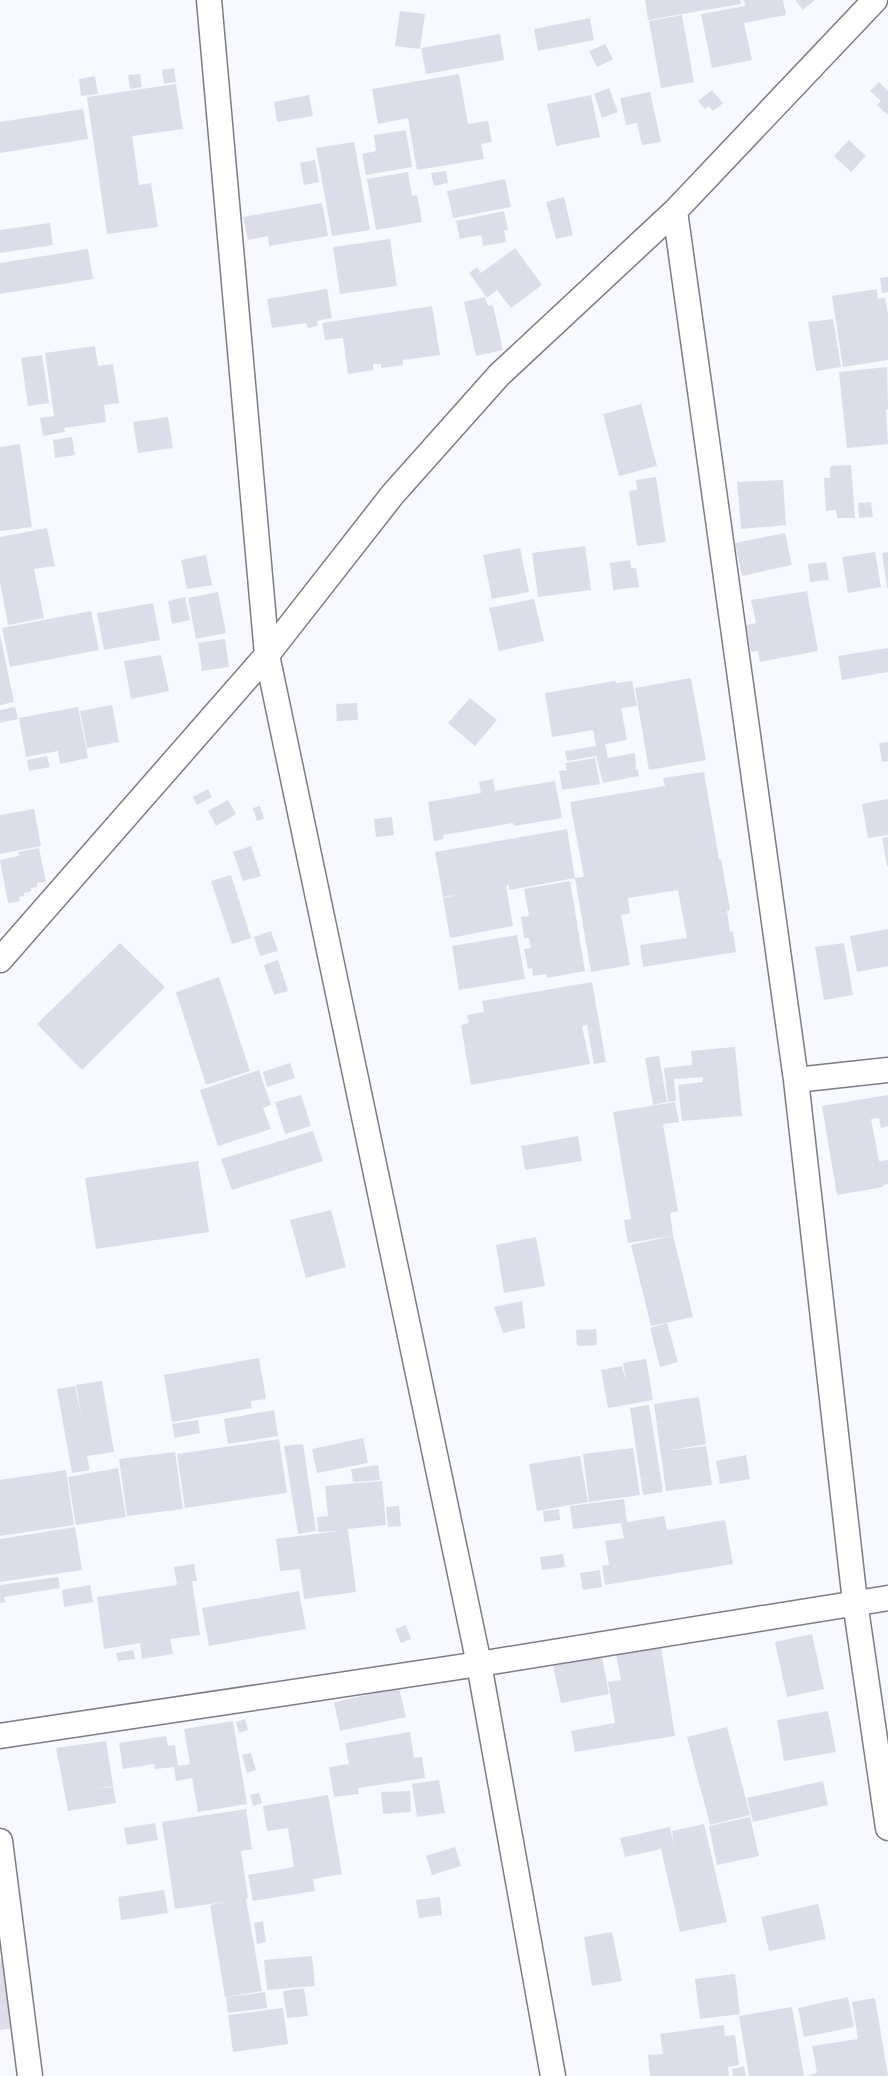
<svg xmlns="http://www.w3.org/2000/svg" width="888" height="2076" viewBox="0 0 888 2076" font-family="'Exo 2',sans-serif">
<style>
.building{fill:#dddde9}
.lines{fill:none;stroke-linecap:round;stroke-linejoin:round}
.minor-casing{stroke:#7c7c86;stroke-width:27}
.minor{stroke:#fff;stroke-width:24}
</style>
<rect width="100%" height="100%" fill="#f8f8ff"/>
<path class="building" d="M645,0H740L741,4L648,20Z
M744,0H783L786,15L744,23L752,60L712,68L701,14L745,6Z
M795,0H815L803,10Z
M400,11L425,14L420,49L395,46Z
M682,15L694,82L661,88L649,21Z
M590,18L594,40L538,51L534,29Z
M500,34L504,60L426,74L421,48Z
M605,44L613,59L597,67L589,51Z
M174,68L176,82L164,84L162,70Z
M140,74L142,87L130,89L128,75Z
M459,74L468,124L488,121L492,142L481,144L484,159L417,170L408,118L378,124L372,89Z
M95,76L98,94L81,96L79,79Z
M879,82L888,91V115L877,105L881,101L870,91Z
M176,84L183,129L132,136L139,185L151,183L158,227L107,234L87,97Z
M609,88L618,112L602,118L594,94Z
M712,90L723,103L713,111L709,106L705,109L698,101Z
M650,92L661,142L642,145L637,123L626,125L620,98Z
M309,95L313,116L277,122L274,102Z
M591,95L600,137L556,146L547,104Z
M83,109L88,139L0,153V122Z
M406,130L412,167L366,175L362,154L376,151L374,135Z
M849,140L866,156L851,172L834,156Z
M354,142L370,230L332,236L316,148Z
M315,160L319,182L304,185L300,163Z
M446,171L448,183L434,186L431,173Z
M408,172L412,196L417,195L422,222L376,230L367,179Z
M505,179L511,207L453,218L447,191Z
M564,197L573,235L556,239L546,202Z
M322,203L328,236L269,246L268,236L248,240L243,217Z
M504,211L508,230H504L506,242L483,246L481,235L460,239L456,221Z
M50,223L53,245L0,253V230Z
M390,239L397,286L340,294L333,247Z
M515,248L542,285L511,308L497,290L487,298L469,273L477,267L481,273Z
M88,249L93,279L0,294V263Z
M888,277V292L882,293L880,278Z
M327,289L332,318L317,321L318,326L308,328L306,323L272,328L267,299Z
M877,289L878,299L885,298L888,315V360L843,367L832,296Z
M485,297L488,306L493,305L503,350L476,356L464,302Z
M432,306L440,355L403,360V365L381,368V364H373V370L348,374L343,338L325,340L322,323Z
M833,319L841,367L816,371L808,322Z
M95,346L98,366L113,364L119,403L104,405L106,422L64,428L65,432L43,436L40,418L54,416L45,353Z
M42,355L49,403L28,406L21,358Z
M887,367L888,409L886,410L888,444L847,448L839,372Z
M641,404L657,466L619,476L603,414Z
M168,417L173,448L138,453L133,422Z
M72,437L75,455L55,458L53,440Z
M20,444L32,527L0,531V447Z
M851,465L855,518H837L836,510L826,511L824,478H830V466Z
M656,477L666,542L637,546L629,491L637,490L636,480Z
M783,480L786,525L741,529L737,482Z
M871,502L873,517L859,518L858,503Z
M47,528L55,566L34,569L44,618L8,625L0,582V537Z
M785,533L792,565L742,576L735,543Z
M585,546L591,590L538,597L532,553Z
M520,548L529,592L492,599L483,555Z
M875,552L881,587L848,593L842,557Z
M888,552V588H887L882,553Z
M206,555L212,585L187,589L181,560Z
M630,560L631,568H636L639,587L613,590L610,563Z
M826,562L829,580L810,582L808,564Z
M807,591L818,651L760,662L758,651L751,652L746,625L756,623L751,600Z
M218,592L226,633L196,639L188,598Z
M185,597L190,620L172,624L168,601Z
M534,599L544,641L499,651L489,608Z
M153,603L160,640L104,650L97,613Z
M91,611L99,650L10,667L2,628Z
M0,634L14,702L0,705Z
M225,639L229,667L202,671L198,643Z
M888,648V672L842,680L838,656Z
M161,655L169,691L131,699L124,661Z
M691,678L706,760L649,770L635,688Z
M615,681L616,683L632,681L637,706L621,708L627,740L605,744L608,758L635,753L636,770L638,769L639,776L603,783L596,756L567,761L565,751L596,746L593,730L552,737L545,693Z
M470,698L497,720L475,746L448,723Z
M357,703L358,720L337,721L336,704Z
M112,705L119,742L87,748L80,711Z
M15,707L18,719L0,723V710Z
M78,707L88,758L60,764L58,751L26,757L19,718Z
M888,742V761L882,762L879,743Z
M47,756L50,767L29,771L27,760Z
M595,758L600,784L562,790L559,771L567,770L565,763Z
M704,772L719,859H721L730,910L727,911L730,932L733,931L736,952L643,967L640,945L687,938L678,890L628,898L630,913L621,915L630,965L591,972L575,878L584,877L570,802L665,786L663,778Z
M493,779L495,791L555,781L562,818L514,826L513,823L443,835L444,839L434,841L428,802L481,793L479,782Z
M208,789L212,797L197,805L193,797Z
M888,799V835L868,838L862,804Z
M228,800L236,814L216,826L208,811Z
M260,806L264,819L257,821L253,808Z
M34,809L41,846L0,854V815Z
M392,817L394,835L376,837L374,819Z
M567,829L575,878L509,890V885L506,886L513,926L450,938L443,898L461,894L443,897L435,852Z
M888,837V866H887L882,838Z
M251,846L261,876L243,881L233,852Z
M39,848L46,882L37,883V887L31,888V891L24,893V896L19,897L20,901L8,903L0,860L19,856L18,852Z
M231,875L251,938L232,944L211,881Z
M570,881L585,971L547,978L546,974L533,976L532,968L528,969L524,949L531,948L529,938H524L521,917L529,916L524,889Z
M888,929V966L857,972L850,936Z
M271,931L278,951L260,956L254,937Z
M517,935L525,979L459,990L452,946Z
M120,943L165,987L82,1070L37,1024Z
M844,943L853,995L824,1000L815,947Z
M278,960L288,991L274,995L264,965Z
M219,977L250,1071L206,1085L176,992Z
M592,982L606,1062L594,1064L587,1025L582,1026L590,1064L471,1085L461,1025L469,1023L467,1015L484,1012L482,1001Z
M735,1047L742,1116L682,1121L678,1085L703,1082V1077L674,1079L676,1101L668,1102L664,1068L692,1065L691,1051Z
M659,1056L667,1102L653,1105L645,1058Z
M290,1063L295,1078L267,1087L263,1072Z
M259,1070L271,1105L263,1108L271,1129L218,1146L200,1090Z
M301,1095L311,1126L285,1134L275,1102Z
M888,1095V1126L881,1128L879,1118L871,1119L879,1161L888,1160V1184L883,1185V1187L837,1195L822,1106Z
M675,1102L679,1122L663,1124L678,1211L670,1213L673,1235L693,1317L651,1326L631,1245L671,1236L628,1243L624,1220L631,1219L613,1112Z
M313,1131L323,1161L232,1190L221,1159Z
M578,1136L582,1161L525,1170L521,1146Z
M198,1161L209,1232L96,1249L85,1178Z
M331,1210L346,1267L306,1278L290,1220Z
M536,1237L545,1286L504,1293L496,1245Z
M522,1301L525,1328L503,1333L494,1307Z
M667,1323L678,1362L660,1367L650,1328Z
M596,1329L597,1345L577,1346L576,1330Z
M259,1358L266,1399L251,1401L252,1408L172,1422L164,1375Z
M646,1359L653,1400L608,1408L601,1370L622,1366L626,1381L623,1363Z
M102,1381L114,1452L87,1456L90,1470L72,1473L57,1389L75,1386L82,1421L76,1385Z
M699,1397L706,1444L666,1451L706,1446L712,1485L666,1491L654,1404Z
M649,1405L663,1492L643,1495L630,1408Z
M274,1410L278,1436L228,1444L224,1419Z
M198,1420L200,1433L175,1438L172,1424Z
M363,1438L368,1463L317,1473L312,1449Z
M279,1439L287,1493L185,1508L177,1454Z
M303,1444L316,1531L298,1534L284,1446Z
M633,1448L640,1495L589,1502L583,1454Z
M175,1452L183,1509L127,1516L119,1459Z
M746,1455L750,1479L720,1484L716,1461Z
M580,1456L588,1502L537,1511L529,1464Z
M378,1465L380,1480L353,1482L351,1469Z
M118,1468L126,1517L76,1525L68,1477Z
M66,1470L74,1525L0,1536V1480Z
M382,1481L386,1525L348,1529L356,1592L304,1599L300,1569L280,1571L276,1539L340,1531L318,1532L317,1517L328,1516L325,1486Z
M624,1499L627,1522L664,1516L667,1530L725,1520L733,1564L605,1585L602,1566L609,1565L605,1541L624,1538L621,1523L573,1529L570,1506Z
M399,1506L401,1526L388,1527L386,1507Z
M559,1509L560,1520L544,1522L543,1511Z
M75,1527L82,1570L0,1582V1539Z
M563,1554L565,1567L542,1570L540,1557Z
M194,1564L197,1581H192L200,1635L170,1639L173,1654L142,1659L140,1643L104,1649L97,1597L177,1585L174,1567Z
M600,1570L602,1587L583,1590L580,1573Z
M58,1577L60,1588L4,1597L5,1602L0,1603V1585Z
M90,1585L93,1602L64,1607L62,1590Z
M299,1591L306,1629L209,1646L202,1608Z
M406,1625L411,1639L401,1643L395,1629Z
M812,1634L824,1689L787,1697L775,1642Z
M661,1647L675,1736L575,1752L571,1731L615,1723L608,1682L621,1680L616,1655Z
M133,1650L135,1659L118,1661L116,1653Z
M602,1657L609,1694L561,1703L553,1666Z
M399,1688L406,1717L340,1731L334,1702Z
M828,1711L836,1752L784,1761L777,1720Z
M245,1719L248,1730L239,1733L236,1722Z
M233,1721L247,1804L198,1812L192,1778L176,1781L174,1767L155,1769L154,1764L123,1769L119,1743L166,1736L168,1746L175,1745L178,1766L190,1764L184,1729Z
M727,1727L750,1815L710,1825L687,1737Z
M410,1732L414,1758L422,1757L425,1778L358,1788L359,1794L334,1797L329,1767L349,1764L345,1743Z
M106,1741L113,1786L97,1789L113,1787L116,1803L68,1811L56,1748Z
M251,1753L256,1770L247,1773L242,1755Z
M439,1780L445,1813L417,1817L412,1784Z
M823,1781L828,1805L753,1822L747,1798Z
M410,1791L411,1812L383,1814L381,1792Z
M259,1793L262,1803L253,1806L250,1795Z
M328,1795L342,1874L313,1879L315,1891L253,1901L248,1875L294,1867L288,1828L267,1831L263,1806Z
M246,1809L252,1849L241,1851L248,1898L246,1899L262,1991L225,1997L210,1905L225,1902L175,1909L162,1822Z
M750,1817L759,1856L717,1865L709,1826Z
M155,1823L158,1840L127,1845L124,1828Z
M704,1824L727,1922L680,1932L661,1849L625,1857L620,1838L670,1827L674,1846L672,1831Z
M455,1847L461,1866L432,1875L426,1856Z
M164,1890L168,1913L121,1920L118,1897Z
M440,1897L442,1915L419,1918L416,1900Z
M818,1904L826,1939L769,1951L761,1917Z
M263,1921L266,1942L257,1944L254,1923Z
M612,1932L622,1981L592,1986L584,1937Z
M312,1956L315,1986L267,1990L264,1960Z
M0,1959H3L14,2028L0,2030Z
M735,1974L740,2014L700,2019L695,1979Z
M304,1988L308,2016L287,2018L283,1991Z
M265,1992L267,2008L228,2013L226,1997Z
M848,1997L854,2027L804,2037L798,2008Z
M875,1998L888,2076H806L817,2073L812,2046L858,2039L852,2002Z
M792,2007L804,2076H749L739,2016Z
M283,2008L288,2044L233,2052L228,2015Z
M724,2025L725,2036L735,2035L739,2065L728,2067L729,2076H650L648,2055L663,2054L660,2034Z
M744,2066L746,2076H733L732,2069Z"/>
<g class="lines">
<g class="minor-casing">
<path id="minor" d="M209,0L267,655L479,1664L553,2076
M675,211L796,1080L855,1602L888,1828
M0,960L267,655L393,494L499,375L675,211L875,0
M796,1080L888,1070
M0,1736L479,1664L888,1598
M0,1841L30,2076"/>
</g>
<use href="#minor" class="minor"/>
</g>
</svg>
